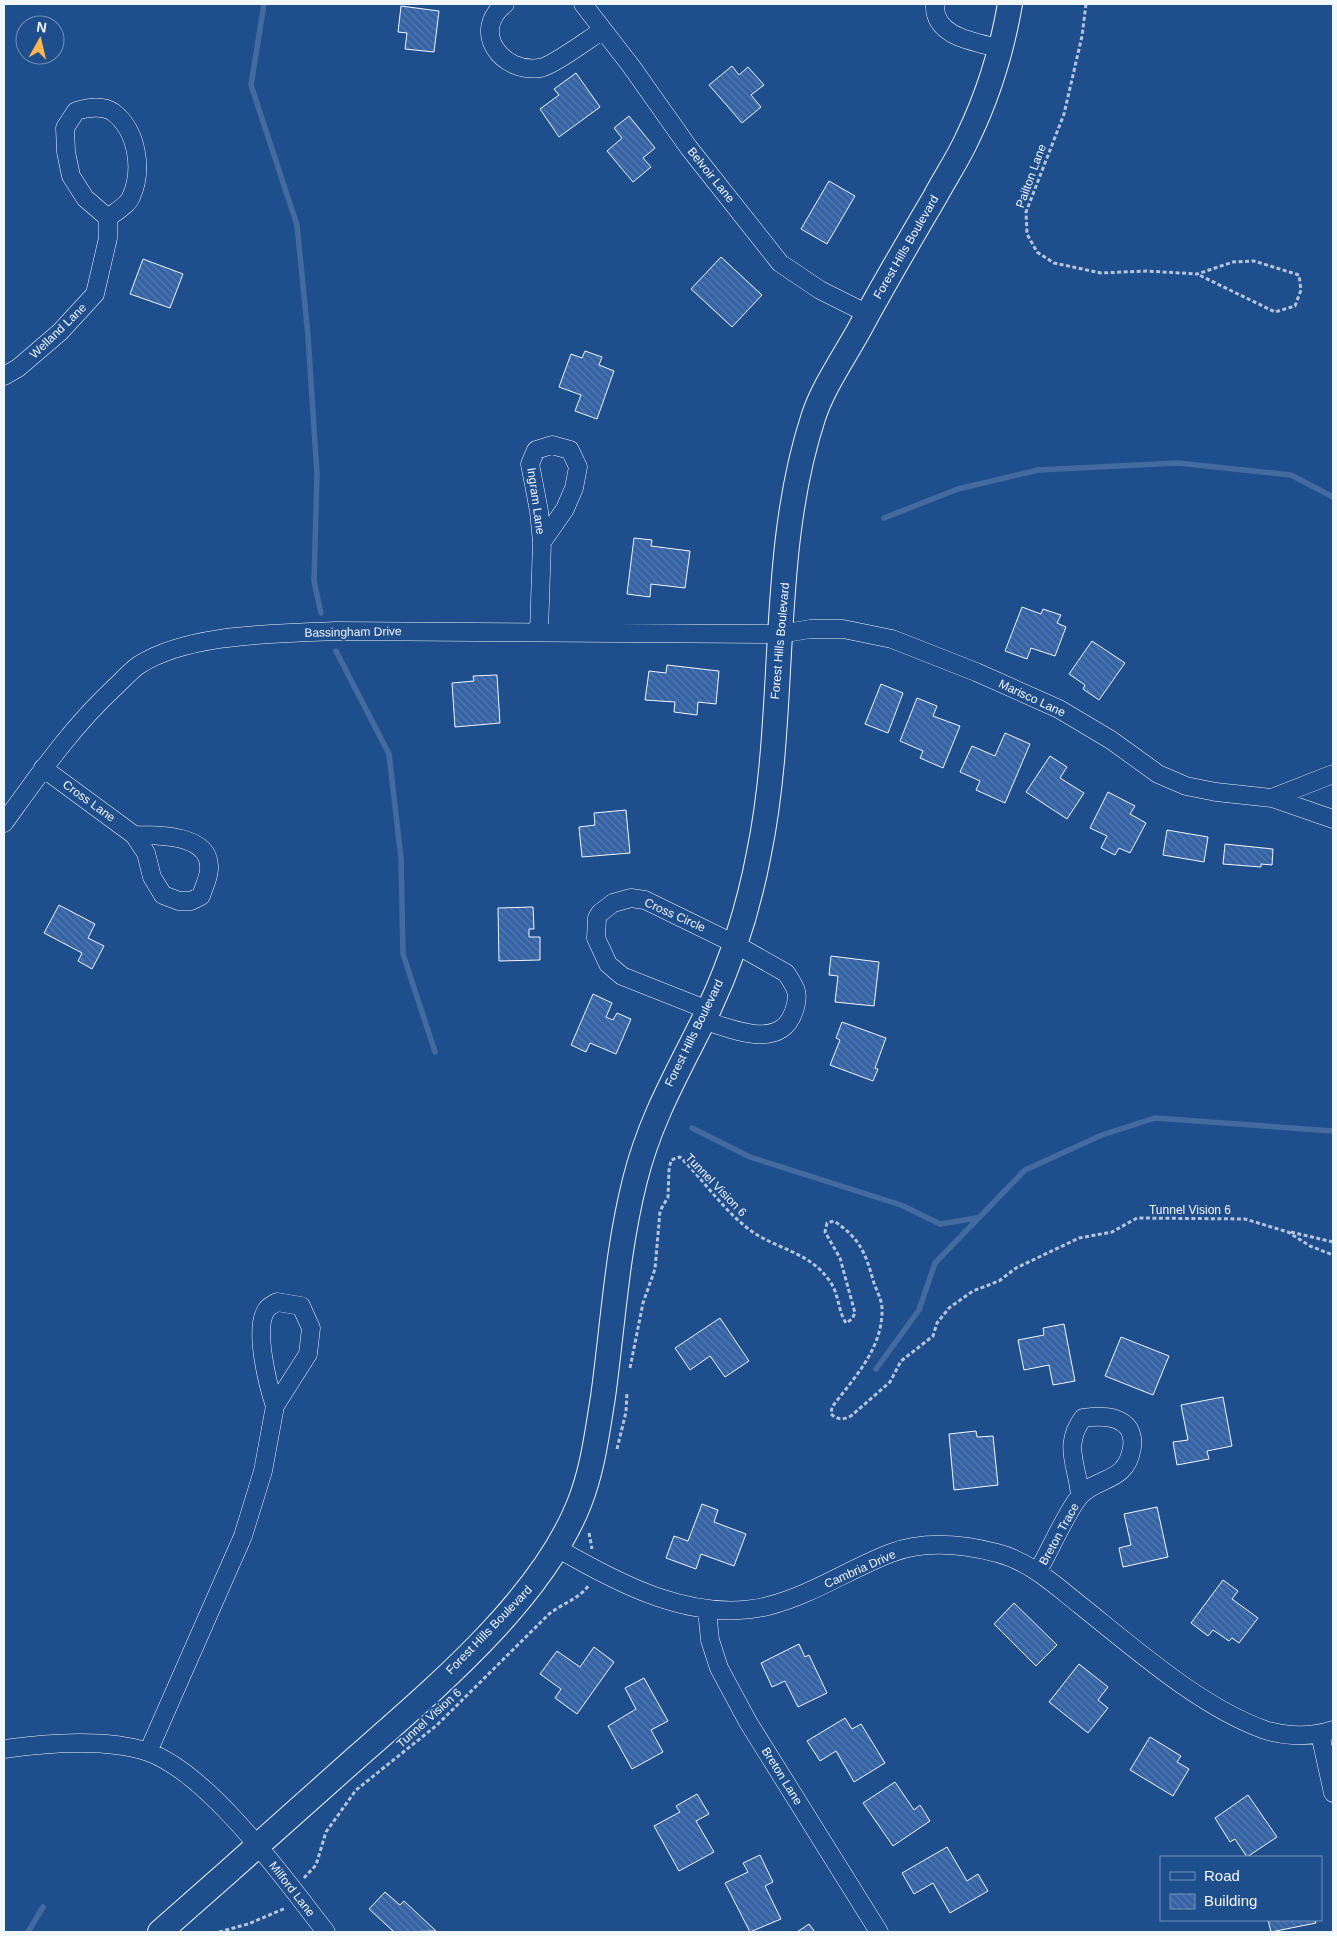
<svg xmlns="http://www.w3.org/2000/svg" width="1337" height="1936" viewBox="0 0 1337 1936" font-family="Helvetica,sans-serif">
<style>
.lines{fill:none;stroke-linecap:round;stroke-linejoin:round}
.stream{stroke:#446ba0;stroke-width:5.5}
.building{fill:url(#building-back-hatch);stroke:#f2f6ff}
.street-casing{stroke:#f2f6ff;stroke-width:19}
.secondary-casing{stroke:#f2f6ff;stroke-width:26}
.path{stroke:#b3c4dc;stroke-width:3;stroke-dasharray:4 2.5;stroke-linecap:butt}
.street{stroke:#1f4e8c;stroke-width:18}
.secondary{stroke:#1f4e8c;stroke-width:24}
.labels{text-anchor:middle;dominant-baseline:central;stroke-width:4;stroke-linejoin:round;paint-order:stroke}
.street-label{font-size:12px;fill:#f2f6ff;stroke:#1f4e8c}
</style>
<defs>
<pattern id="building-back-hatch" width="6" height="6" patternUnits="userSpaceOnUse" patternTransform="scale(1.25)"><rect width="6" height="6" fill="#3563a3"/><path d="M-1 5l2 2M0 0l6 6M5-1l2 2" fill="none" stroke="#537ab1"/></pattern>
</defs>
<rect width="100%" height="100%" fill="#1f4e8c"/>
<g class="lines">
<path class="stream" d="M264,4L251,85L297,225L308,336L317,474L314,581L321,613
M884,518L958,489L1038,470L1178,463L1291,475L1333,497
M336,651L389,754L401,858L403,954L435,1052
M692,1128L750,1157L901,1205L940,1224L977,1218
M876,1369L919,1310L935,1263L1025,1170L1102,1135L1155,1118L1333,1131
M28,1932L43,1907"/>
</g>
<path class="building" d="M401,6L439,11L434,52L405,49L407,33L398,32Z
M732,66L739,75L748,67L764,85L751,95L761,107L742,123L709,85Z
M576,73L600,107L559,137L540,109L559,95L554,89Z
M629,116L655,148L643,158L651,167L633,182L607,151L622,138L614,128Z
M829,181L855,196L827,244L801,229Z
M721,257L762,295L732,327L691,289Z
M143,259L183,274L170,308L130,294Z
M585,351L602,357L599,365L614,371L597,419L575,411L581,395L559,387L571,354L582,358Z
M634,538L652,540L651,546L690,551L685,588L651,584L650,597L627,594Z
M1022,607L1041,614L1043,609L1061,615L1057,623L1066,627L1055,656L1031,648L1027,659L1005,651Z
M1092,641L1125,663L1099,700L1083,689L1085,685L1069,674Z
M667,665L719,671L716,704L698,702L697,715L674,712L675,702L645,700L649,671L666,673Z
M497,675L500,723L455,727L452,683L474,681L473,676Z
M881,684L903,693L888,733L865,724Z
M917,698L937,706L933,716L960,726L943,768L920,758L923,751L900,741Z
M1005,733L1030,744L1005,803L976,790L980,781L960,772L972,746L995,756Z
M1050,756L1067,767L1060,778L1084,793L1067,819L1026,792Z
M1108,792L1135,806L1130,814L1146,823L1130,853L1119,848L1115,855L1101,848L1107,836L1090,828Z
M626,810L630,853L582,857L579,827L595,825L594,813Z
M1167,830L1208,837L1204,862L1163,855Z
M1225,844L1273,849L1272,865L1261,864V867L1223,864Z
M59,905L95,924L88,938L104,946L92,969L78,961L82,953L44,933Z
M533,907L534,929H529V937H540V960L499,961L498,908Z
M831,956L879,962L874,1006L835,1002L838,976L829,975Z
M593,994L612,1003L606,1017L613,1020L617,1013L631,1019L616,1054L590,1043L586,1052L571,1045Z
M842,1022L886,1038L875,1068L878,1069L873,1081L830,1065L840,1040L836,1038Z
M720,1318L749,1361L725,1377L710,1356L690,1370L675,1348Z
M1064,1324L1075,1381L1053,1385L1049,1365L1024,1370L1018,1340L1044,1335L1043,1328Z
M1121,1337L1169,1356L1153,1395L1105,1376Z
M1223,1397L1232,1446L1207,1451L1209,1459L1177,1465L1173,1442L1188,1440L1181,1405Z
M976,1431L977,1437L993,1436L998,1485L954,1490L949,1434Z
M702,1504L718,1510L714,1522L746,1534L734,1566L701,1554L696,1569L666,1558L674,1536L688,1541Z
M1157,1507L1168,1557L1123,1567L1119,1548L1131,1545L1124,1514Z
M1223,1580L1238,1591L1232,1599L1258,1618L1239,1643L1232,1638L1229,1641L1213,1630L1208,1636L1191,1623Z
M1014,1603L1057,1645L1036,1666L994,1624Z
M799,1644L805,1657L809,1655L827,1693L798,1707L785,1681L772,1687L761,1663Z
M594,1647L614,1662L577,1714L555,1698L561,1689L540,1674L557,1651L580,1667Z
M1079,1664L1108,1687L1098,1700L1108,1708L1088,1733L1049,1702Z
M644,1678L668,1721L651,1730L663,1752L632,1769L608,1726L636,1709L625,1688Z
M845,1718L852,1729L861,1724L885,1763L854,1782L836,1751L820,1761L807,1741Z
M1150,1737L1181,1756L1177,1762L1189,1769L1173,1796L1130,1770Z
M895,1782L914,1810L920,1805L930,1821L893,1846L863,1803Z
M697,1794L709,1814L696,1821L714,1852L679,1871L654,1826L680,1812L676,1806Z
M1248,1795L1277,1837L1247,1857L1235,1839L1230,1842L1215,1818Z
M947,1847L967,1881L978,1874L988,1891L950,1913L933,1883L914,1894L902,1873Z
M760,1855L773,1882L765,1886L781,1919L750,1932L725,1883L748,1872L743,1863Z
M385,1892L400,1905L404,1901L436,1931L394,1932L369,1909Z
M1268,1920H1315L1316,1923L1271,1932Z
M809,1924L815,1932H797Z"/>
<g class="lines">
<g class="street-casing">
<path id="street" d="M505,4C470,31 502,74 540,68C553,66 590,38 603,30
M583,4L631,66L689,148L780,263L820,290L868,314
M935,4C933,38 977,42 1002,49
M4,376L18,368L60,332L95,294L108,238V218C115,212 128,205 131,197C143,171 138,131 113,112C103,105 86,108 76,111L65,128L66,152L71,176L85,198L108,218
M539,632L542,542L565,509L574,488L578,467L570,450L552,445L536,450L530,464L539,511L542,542
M43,768L134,835L146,853L152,877L163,895L179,901H191L201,896C204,886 210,876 209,866C208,834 157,835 134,835
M1272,798L1333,774
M4,823C38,776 71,728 114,688C122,681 130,671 139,665C189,633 277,634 335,631L780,634L810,629H843L892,639L976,672L1059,709L1111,740L1158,774L1186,786L1216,792L1272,798L1333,819
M702,1020C731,1028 780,1052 794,1011C800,993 796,988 786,973L735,944L645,900L631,898L613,903L600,913L597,918L596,938L608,964L622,976L708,1010
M557,1548C619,1584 694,1624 768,1606C812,1595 849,1569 891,1553C925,1540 962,1544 997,1553C1029,1561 1055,1585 1080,1605C1134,1648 1200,1707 1265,1730C1287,1737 1312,1737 1333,1730
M1038,1571C1050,1550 1065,1515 1079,1497C1096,1476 1127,1484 1132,1447C1133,1442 1132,1434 1129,1429C1119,1414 1097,1416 1083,1418C1062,1446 1078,1466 1080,1496
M707,1610L710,1640L719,1668L748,1722L879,1932
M1320,1734L1333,1793
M4,1749C47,1743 106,1738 148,1752C210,1774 286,1881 326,1932
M148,1752L243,1536L263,1471L275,1406L308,1354L311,1328L301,1306L277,1302C274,1304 269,1306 267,1309C253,1327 268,1386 275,1406"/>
</g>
<g class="secondary-casing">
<path id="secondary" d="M160,1932C226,1874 291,1816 357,1757C434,1689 541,1600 579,1504C593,1469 597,1433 603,1397C613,1324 617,1251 635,1180C651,1116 681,1067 709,1009C732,960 749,906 759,853C788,712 768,556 813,418C822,389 844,357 859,330C883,285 909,241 935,197C945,178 958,159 967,139C988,96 1002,50 1010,4"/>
</g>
<path class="path" d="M1086,4L1082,36L1064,114L1026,212L1027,234L1037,252L1054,263L1101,273L1147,271L1197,274L1233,262L1254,261L1299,275L1301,290L1295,306L1275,312L1197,274
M1291,1232L1333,1242
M630,1368L643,1303L655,1269L660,1211L668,1197L669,1170L671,1160L680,1157C703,1179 720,1206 746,1227C774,1250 810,1250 831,1283C839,1295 838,1311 846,1323L852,1319L855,1313L840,1258L825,1232L827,1223L834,1221C859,1238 865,1251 873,1280C876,1290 882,1299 882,1309C883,1348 854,1378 832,1407L831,1414C838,1420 843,1420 851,1416L890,1382L901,1361L933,1336L937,1323L949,1308L973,1291L999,1281L1016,1268L1079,1238L1112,1232L1137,1218L1245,1219L1288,1232L1310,1246L1333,1255
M617,1449L626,1412L627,1392
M589,1533L592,1549
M304,1878L316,1865L326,1832L356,1790L437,1725L549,1614C563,1603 579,1599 589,1585
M219,1932L248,1924L286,1908"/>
<use href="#street" class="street"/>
<use href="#secondary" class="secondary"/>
</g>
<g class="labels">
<g class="street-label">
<text transform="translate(711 175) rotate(51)">Belvoir Lane</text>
<text transform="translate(1031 176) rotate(-70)">Pailton Lane</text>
<text transform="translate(906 247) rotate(-60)">Forest Hills Boulevard</text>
<text transform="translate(58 331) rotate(-44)">Welland Lane</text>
<text transform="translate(536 501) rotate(82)">Ingram Lane</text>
<text transform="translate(353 632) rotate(-1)">Bassingham Drive</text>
<text transform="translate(780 641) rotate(-85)">Forest Hills Boulevard</text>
<text transform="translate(1032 698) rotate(25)">Marisco Lane</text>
<text transform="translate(89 801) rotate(36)">Cross Lane</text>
<text transform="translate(675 915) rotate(24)">Cross Circle</text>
<text transform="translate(694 1033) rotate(-64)">Forest Hills Boulevard</text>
<text transform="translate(716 1185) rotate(46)">Tunnel Vision 6</text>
<text x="1190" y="1210">Tunnel Vision 6</text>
<text transform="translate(1059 1534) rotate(-61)">Breton Trace</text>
<text transform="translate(860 1569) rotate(-24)">Cambria Drive</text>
<text transform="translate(489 1630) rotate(-46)">Forest Hills Boulevard</text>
<text transform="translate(429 1718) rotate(-42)">Tunnel Vision 6</text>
<text transform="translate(782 1776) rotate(58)">Breton Lane</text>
<text transform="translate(292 1889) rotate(52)">Milford Lane</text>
</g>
</g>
<rect width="1337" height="1936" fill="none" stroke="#f2f6ff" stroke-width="10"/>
<rect x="1160" y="1856" width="162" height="65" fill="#1f4e8c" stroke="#7391ba"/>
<rect x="1170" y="1872" width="25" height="8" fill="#1f4e8c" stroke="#7391ba"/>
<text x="1204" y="1881" font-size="15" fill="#f2f6ff">Road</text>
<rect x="1170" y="1894" width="25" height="15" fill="url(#building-back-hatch)" stroke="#7391ba"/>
<text x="1204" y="1906" font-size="15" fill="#f2f6ff">Building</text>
<g transform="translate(40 40) rotate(8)"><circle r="24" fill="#1f4e8c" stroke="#7391ba"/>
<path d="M0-4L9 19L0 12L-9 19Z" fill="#ffb74d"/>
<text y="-8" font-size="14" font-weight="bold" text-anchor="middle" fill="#f2f6ff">N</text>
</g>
</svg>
